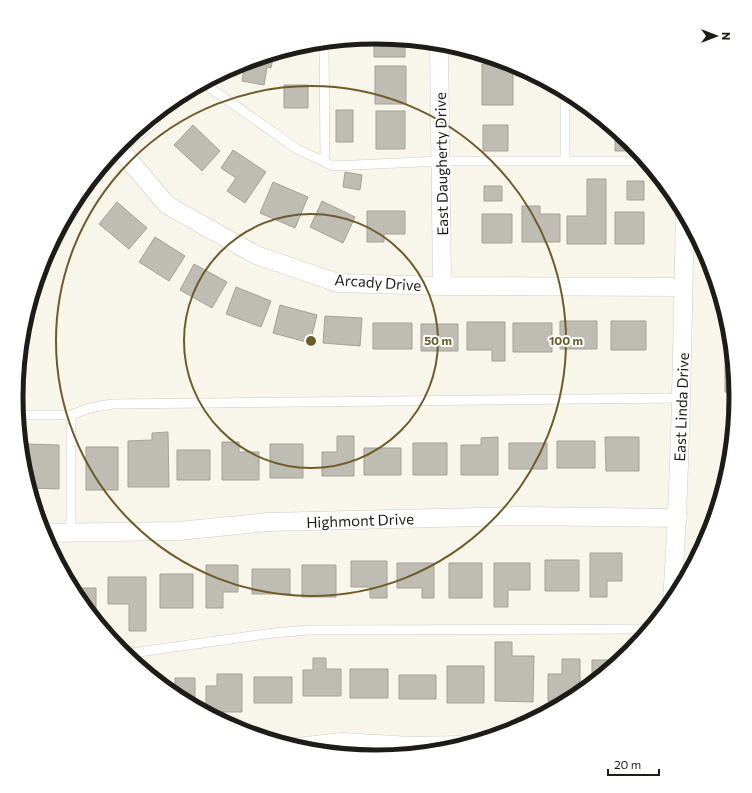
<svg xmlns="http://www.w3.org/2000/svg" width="752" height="793" viewBox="0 0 752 793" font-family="Commissioner,sans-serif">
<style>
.building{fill:#bfbcb3;stroke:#a4a198}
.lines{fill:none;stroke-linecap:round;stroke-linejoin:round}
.lane-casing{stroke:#cfccc3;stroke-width:10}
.street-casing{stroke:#cfccc3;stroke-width:19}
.lane{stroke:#fff;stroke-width:9}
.street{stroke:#fff;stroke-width:18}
.ring{fill:none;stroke:#6d5c2a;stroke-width:2}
.labels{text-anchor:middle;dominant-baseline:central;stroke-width:4;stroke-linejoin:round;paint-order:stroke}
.street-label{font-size:15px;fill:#1d1c18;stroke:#fff}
.rim{fill:none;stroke:#1d1c18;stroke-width:5}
.centre{fill:#6d5c2a;stroke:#fff;stroke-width:2}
.ring-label{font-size:12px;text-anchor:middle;font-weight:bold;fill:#6d5c2a;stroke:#fff;stroke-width:4;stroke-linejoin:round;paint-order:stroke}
</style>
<rect width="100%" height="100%" fill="#f8f5eb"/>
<path class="building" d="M374,37L405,39V57H374Z
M274,53L271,68L267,67L264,85L242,81L245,62Z
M482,64H513V105H482Z
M375,66H406V104H375Z
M284,85H308V108H284Z
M336,110H353V142H336Z
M376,111H405V149H376Z
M193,125L220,151L202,171L174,145Z
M483,125H508V151H483Z
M615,129L631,142L638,151H615Z
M233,150L266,172L245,203L227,191L236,178L221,168Z
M345,172L362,175L360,190L343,187Z
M587,179H606V244H567V216H587Z
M627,181H644V200H627Z
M273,182L308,197L295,228L260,213Z
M484,186H502V201H484Z
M322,201L355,217L343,243L310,227Z
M117,202L147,228L129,249L99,224Z
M522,206H540V214H560V242H522Z
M367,211H405V234H384V242H367Z
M615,212H644V244H615Z
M482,214H512V243H482Z
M155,237L185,256L169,281L139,262Z
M194,264L227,282L212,308L180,290Z
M236,287L271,301L261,327L226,314Z
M280,305L317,315L310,343L273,333Z
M325,316L362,318L360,346L323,343Z
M727,319L729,326L730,340H727Z
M560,321H597V349H560Z
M611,321H646V350H611Z
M467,322H505V361H492V350H467Z
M373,323H412V349H373Z
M513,323H552V352H513Z
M421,324H458V351H421Z
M725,353H732L736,392H725Z
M727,405H735L731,443H727Z
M168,432L169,487H128V441L152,440V433Z
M337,436H354V476H322V452H337Z
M498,437V475H461V445H481V438Z
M605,437H639V471H606Z
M557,441H595V468H557Z
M222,442H239V452H259V480H222Z
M413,443H447V475H413Z
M509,443H547V469H509Z
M25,444L59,445V489L29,488L25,474Z
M270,444H303V478H270Z
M86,447H118V490H86Z
M364,448H401V475H364Z
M177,450H210V480H177Z
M727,454H730L729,467L727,474Z
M590,553H622V581H607V597H590Z
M545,560H579V591H545Z
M351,561H387V598H370V587H351Z
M397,563H434V598H422V588H397Z
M449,563H482V598H449Z
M494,563H530V590H508V607H494Z
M206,565H238V592H223V608H206Z
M302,565H336V597H302Z
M252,569H290V594H252Z
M160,574H193V608H160Z
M108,577H146V631H129V604H108Z
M72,588H96V617H94L77,596Z
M495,642H512V656H534L533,702L495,701Z
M313,658H326V669H341V696H303V670H313Z
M562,659H580V693L566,701H548V674H562Z
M592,660H619L592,683Z
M447,666H484V703H447Z
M350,669H388V698H350Z
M217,674H242V712H206V686H217Z
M399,675H436V699H399Z
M254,677H292V703H254Z
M175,678H195V706L175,695Z"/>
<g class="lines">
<g class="lane-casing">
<path id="lane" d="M324,42L325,162
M203,83L297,149L333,166L441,161H647
M565,91V161
M18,415H71V532
M71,415L90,408L112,404L681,398
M123,652L132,653L273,633L309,630L649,629"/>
</g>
<g class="street-casing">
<path id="street" d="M439,43L442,286
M119,145L147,123L153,116
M118,147L167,205L256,255L338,283L442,286L683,287
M43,533L179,531L268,522L519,516L678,518
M672,600C681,472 682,343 685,214
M297,747L342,742L411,746L460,745"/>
</g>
<use href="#lane" class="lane"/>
<use href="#street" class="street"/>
</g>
<g class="ring">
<circle cx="311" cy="341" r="127"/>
<circle cx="311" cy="341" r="255"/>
</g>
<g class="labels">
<g class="street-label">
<text transform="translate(441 164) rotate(-91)">East Daugherty Drive</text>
<text transform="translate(378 282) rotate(4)">Arcady Drive</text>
<text transform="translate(681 407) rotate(-88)">East Linda Drive</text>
<text transform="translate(360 520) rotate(-2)">Highmont Drive</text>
</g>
</g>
<path d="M0 0H752V793H0ZM23 397a353 353 0 1 1 706 0a353 353 0 1 1-706 0Z" fill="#fff" fill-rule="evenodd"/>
<path class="rim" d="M23 397a353 353 0 1 1 706 0a353 353 0 1 1-706 0Z"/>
<circle cx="311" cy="341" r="6" class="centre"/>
<g class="ring-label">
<text x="438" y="345">50 m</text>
<text x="566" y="345">100 m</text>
</g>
<g transform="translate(716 36) rotate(90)" stroke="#ffffff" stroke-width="3" paint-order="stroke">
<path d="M0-3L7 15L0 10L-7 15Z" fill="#1d1c18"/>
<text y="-6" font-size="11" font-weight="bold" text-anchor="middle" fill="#1d1c18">N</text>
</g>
<path d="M608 769v6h51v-6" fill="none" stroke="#1d1c18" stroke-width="2"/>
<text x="614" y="769" font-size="12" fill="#1d1c18" stroke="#ffffff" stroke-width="3" paint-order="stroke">20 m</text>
</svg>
